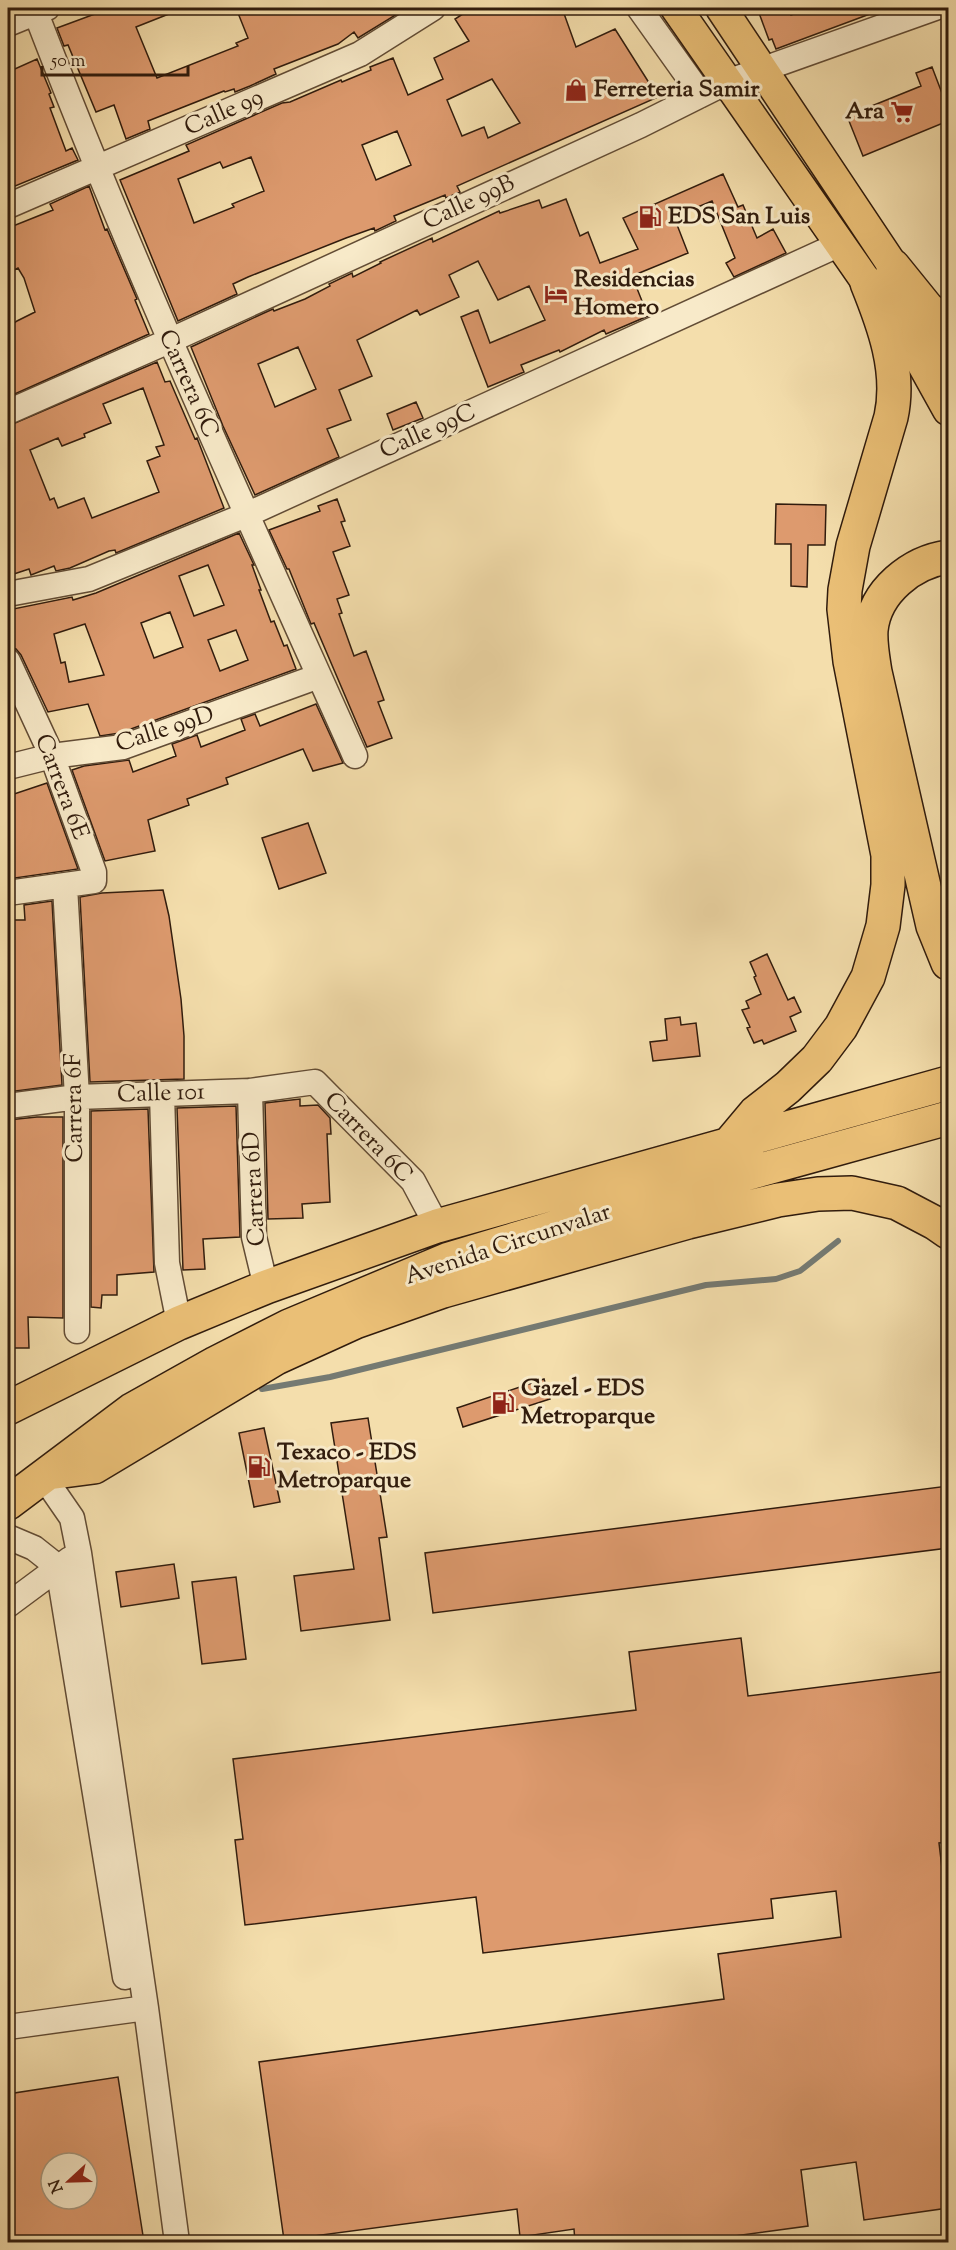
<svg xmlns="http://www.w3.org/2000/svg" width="956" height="2250" viewBox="0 0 956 2250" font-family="'Sorts Mill Goudy',serif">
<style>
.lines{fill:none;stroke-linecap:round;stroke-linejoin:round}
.stream{stroke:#757a72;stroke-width:6}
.building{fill:#dd9a6e;stroke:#311c0d;stroke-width:1.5;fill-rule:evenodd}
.minor-casing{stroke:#624c35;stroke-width:27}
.major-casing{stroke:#311c0d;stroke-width:33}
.highway-casing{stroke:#311c0d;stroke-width:36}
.minor{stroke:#f8eac9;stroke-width:24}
.major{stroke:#eabf76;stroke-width:30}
.highway{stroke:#eabf76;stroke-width:33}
.labels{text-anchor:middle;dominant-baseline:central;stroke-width:6;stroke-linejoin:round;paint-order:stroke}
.poi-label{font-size:24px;font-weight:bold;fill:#311c0d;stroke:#f8eac9;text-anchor:start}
.street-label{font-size:24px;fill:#311c0d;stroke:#f8eac9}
</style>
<rect width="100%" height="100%" fill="#f4deac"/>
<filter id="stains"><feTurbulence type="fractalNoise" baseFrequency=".00333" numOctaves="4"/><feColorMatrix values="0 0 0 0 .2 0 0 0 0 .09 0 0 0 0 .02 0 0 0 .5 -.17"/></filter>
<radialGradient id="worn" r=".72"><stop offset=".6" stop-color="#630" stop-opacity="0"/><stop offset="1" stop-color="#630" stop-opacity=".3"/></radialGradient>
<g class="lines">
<path class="stream" d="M262,1389L330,1377L706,1285L776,1279L800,1271L838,1241"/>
</g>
<path class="building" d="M111,8H184L136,27L157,78L238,46L236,43L248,38L236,8H407L358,38L354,32L338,44L274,69L276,74L250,86L235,92L234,89L225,92L224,91L148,121L150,129L126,139L114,105L96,112L68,45L64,46L57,28Z
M472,8H562L576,47L615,29L658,97L457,186L460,192L446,198L445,195L394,216L396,221L375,231L374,228L346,238L248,277L233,284L237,294L178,321L120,180L189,151L186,145L282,103L290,102L341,80L342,82L371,70L370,67L393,58L408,95L443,79L434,58L469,41L455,19ZM492,79L520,123L488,138L484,127L462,136L447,100ZM397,131L411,165L376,180L362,145ZM251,157L264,191L232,204L234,207L194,223L178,179L220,162L223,168Z
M774,8H788L791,15L810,8H886L776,49L772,39L769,40L759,13Z
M37,59L51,93L49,94L54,107L50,108L66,151L72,148L78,160L8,189V72Z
M932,67L948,109V121L863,156L847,116L921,86L916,73Z
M723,174L738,207L743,205L757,238L773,229L786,253L734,277L726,263L735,258L712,201L674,217L688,253L632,276L648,316L606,334L604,330L560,352L559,350L521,365L524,372L488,387L461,317L478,310L490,343L545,320L529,286L498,300L478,261L449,275L459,297L420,315L417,310L357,340L372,376L339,390L351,420L327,429L339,457L255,495L223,426L191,347L264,313L273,309L274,311L305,299L330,286L329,284L352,273L353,277L381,263L380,262L432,238L433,242L499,211L500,213L539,200L542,208L566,199L580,236L588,232L600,263L638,249L623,218ZM298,347L316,389L275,407L258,364Z
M89,186L105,230L107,229L137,299L135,300L149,334L8,397V328L17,321L35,312L24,278L18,268L8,273V228L53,210L50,204Z
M157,362L165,382L170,381L195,439L197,438L224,508L116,553L115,550L109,551L70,568L56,571L54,566L31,575L29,569L8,576V426ZM143,388L164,445L156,447L160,456L147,461L159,492L92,518L84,498L58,508L54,498L50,500L30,450L58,438L62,446L85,437L84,434L111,423L103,404Z
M416,402L423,418L393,430L387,414Z
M337,499L345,521L341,522L350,546L333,552L349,595L337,599L342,613L339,614L354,656L366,651L384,700L378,702L392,738L367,747L314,623L311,624L289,569H287L269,530L320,511L318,506Z
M776,504L826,505L825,545H808L807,587L791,586V544H775Z
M239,533L254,565H252L261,590H259L271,622L274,621L284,646L287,645L296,669L120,733L100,736L88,704L48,712L21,655L16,649L8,647V610L72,597L73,600L96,593ZM208,565L224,605L194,616L179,576ZM170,612L183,647L154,658L141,623ZM85,624L104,675L69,682L65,662L61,663L54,634ZM236,630L248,660L220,671L208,640Z
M316,704L343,763L313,771L303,749L226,778L228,784L187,799L189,805L148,820L155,851L105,861L72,770L84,766L129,760L133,772L176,756L172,744L197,735L201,747L245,730L241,719L255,714L260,726Z
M47,783L78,869L8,879V834H14L8,815V796Z
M308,823L326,873L279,889L262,838Z
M163,890L169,916L181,999L184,1036V1079L90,1082L80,897L102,893Z
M52,901L62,1085L8,1092V1030H9L8,920H25L24,905Z
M767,954L788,1000L794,997L801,1012L790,1017L796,1031L764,1044L762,1040L754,1043L747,1028L750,1027L742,1010L749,1008L746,1001L761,994L754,977L756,976L750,962Z
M680,1017L681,1025L696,1023L700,1056L653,1061L650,1042L667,1040L665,1019Z
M300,1099V1106L318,1105L330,1118L331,1134H327L330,1202L302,1204L303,1218L268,1219L265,1103Z
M236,1106L240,1237L203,1239L205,1269L183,1270L177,1108Z
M148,1109L154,1272L117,1275V1295H102L101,1308L91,1307V1111Z
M37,1117H63V1318L28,1317L29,1348H8V1120Z
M544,1379L550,1399L463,1427L457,1408Z
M368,1418L387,1537L379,1538L390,1620L301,1631L294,1576L354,1569L331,1423Z
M264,1428L280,1502L254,1507L239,1433Z
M948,1486V1548L433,1613L425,1553Z
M174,1564L179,1598L121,1607L116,1572Z
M236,1577L246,1659L202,1664L192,1582Z
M741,1638L748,1696L948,1671V1842L939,1843L948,1919V2208L864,2220L856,2162L801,2170L808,2226L690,2242H575L574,2229L520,2237L517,2209L284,2240L259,2062L724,1999L718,1954L841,1937L836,1891L771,1899L773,1918L483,1953L476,1897L245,1925L235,1840L243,1839L233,1759L636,1710L629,1652Z
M118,2077L144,2242H8V2094ZM51,2163H87V2199H51Z"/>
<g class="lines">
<g class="minor-casing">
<path id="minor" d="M34,8C131,262 244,508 355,756
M639,8L701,95
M8,24L47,8
M8,206L360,54L433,8
M8,412L169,341L641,125L727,82L935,8
M8,594L89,579L246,515L840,244
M8,661L52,756L94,872V881L8,893
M8,767L52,756L123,747L319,676
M65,886L77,1097V1331
M250,1091L254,1237L266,1287
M162,1094L167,1263L179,1323
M8,1106L77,1097L250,1091L315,1082L413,1181L437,1226
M43,1476L72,1518L79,1553L146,2008L177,2242
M8,1537L34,1548L58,1567L125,1977
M8,1605L70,1559
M8,2027L146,2008"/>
</g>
<g class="major-casing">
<path id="major" d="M676,8L918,356L948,410
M721,8L893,266L948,367"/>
</g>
<g class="highway-casing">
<path id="highway" d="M893,266L927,308L948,326
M948,557C912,562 875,591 871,630C870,644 873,659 875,672L933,926L948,963
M729,1144L755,1113L788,1087L817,1059L841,1027L868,977L883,926L888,885V855L850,661L844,609L845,590L853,546L891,417C901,371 884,325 867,283
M8,1408L179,1323L266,1287L437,1226L948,1083
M48,1473L94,1467L276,1358L355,1322L443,1291L688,1222L778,1200L818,1194L852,1193L897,1203L935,1223L948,1232
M8,1503L132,1410L216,1363L289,1326L449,1259L576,1221L948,1118"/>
</g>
<use href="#minor" class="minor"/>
<use href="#major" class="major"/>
<use href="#highway" class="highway"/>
</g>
<defs>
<g id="shop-bare" transform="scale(1.8)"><path d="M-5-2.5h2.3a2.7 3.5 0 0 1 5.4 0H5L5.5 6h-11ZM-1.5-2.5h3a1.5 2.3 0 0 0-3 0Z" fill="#8f2418" stroke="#f8eac9" stroke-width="2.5" paint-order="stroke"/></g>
<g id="supermarket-bare" transform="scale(1.8)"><path d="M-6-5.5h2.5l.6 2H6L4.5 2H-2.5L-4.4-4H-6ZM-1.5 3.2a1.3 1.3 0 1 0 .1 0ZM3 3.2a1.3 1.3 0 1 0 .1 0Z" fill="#8f2418" stroke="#f8eac9" stroke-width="2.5" paint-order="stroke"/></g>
<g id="fuel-bare" transform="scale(1.8)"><path d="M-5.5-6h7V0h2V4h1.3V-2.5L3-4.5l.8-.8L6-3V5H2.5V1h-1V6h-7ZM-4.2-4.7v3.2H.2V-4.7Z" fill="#8f2418" stroke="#f8eac9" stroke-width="2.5" paint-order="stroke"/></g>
<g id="hotel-bare" transform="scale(1.8)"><path d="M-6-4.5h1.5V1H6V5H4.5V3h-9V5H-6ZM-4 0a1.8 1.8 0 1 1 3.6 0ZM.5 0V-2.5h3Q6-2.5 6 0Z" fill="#8f2418" stroke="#f8eac9" stroke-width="2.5" paint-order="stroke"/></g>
</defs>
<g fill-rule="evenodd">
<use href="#shop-bare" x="576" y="90"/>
<use href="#supermarket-bare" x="902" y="112"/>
<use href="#fuel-bare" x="650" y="217"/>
<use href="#hotel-bare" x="556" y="294"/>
<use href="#fuel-bare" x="503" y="1403"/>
<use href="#fuel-bare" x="259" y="1467"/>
</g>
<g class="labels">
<g class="poi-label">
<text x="594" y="90">Ferreteria Samir</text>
<text x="884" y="112" text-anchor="end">Ara</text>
<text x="668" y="217">EDS San Luis</text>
<text x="574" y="280">Residencias<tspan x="574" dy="28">Homero</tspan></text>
<text x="521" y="1389">Gazel - EDS<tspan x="521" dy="28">Metroparque</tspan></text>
<text x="277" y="1453">Texaco - EDS<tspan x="277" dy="28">Metroparque</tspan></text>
</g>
<g class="street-label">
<text transform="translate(224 113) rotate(-24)">Calle 99</text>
<text transform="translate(469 203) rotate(-25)">Calle 99B</text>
<text transform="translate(188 384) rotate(66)">Carrera 6C</text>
<text transform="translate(428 432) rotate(-24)">Calle 99C</text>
<text transform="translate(165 730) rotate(-18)">Calle 99D</text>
<text transform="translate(61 787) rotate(69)">Carrera 6E</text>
<text transform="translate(161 1094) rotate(-2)">Calle 101</text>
<text transform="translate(75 1108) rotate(-91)">Carrera 6F</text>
<text transform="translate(368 1138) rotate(46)">Carrera 6C</text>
<text transform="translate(255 1189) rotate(-93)">Carrera 6D</text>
<text transform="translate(508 1245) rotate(-18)">Avenida Circunvalar</text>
</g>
</g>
<rect width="956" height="2250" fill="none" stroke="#f4deac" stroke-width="30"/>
<rect x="9" y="9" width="938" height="2232" fill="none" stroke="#311c0d" stroke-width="3"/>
<rect x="15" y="15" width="926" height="2220" fill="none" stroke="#311c0d" stroke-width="1.5"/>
<g transform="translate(69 2181) rotate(248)"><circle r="28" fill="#f8eac9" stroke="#a8987e" stroke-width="1.5"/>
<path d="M0-4.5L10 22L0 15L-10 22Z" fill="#8f2418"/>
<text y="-9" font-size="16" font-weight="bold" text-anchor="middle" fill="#311c0d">N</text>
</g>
<path d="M42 66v9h146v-9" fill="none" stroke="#311c0d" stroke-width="3"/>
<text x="51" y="66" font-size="18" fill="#311c0d" stroke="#f8eac9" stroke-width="4.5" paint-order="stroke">50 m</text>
<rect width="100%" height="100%" filter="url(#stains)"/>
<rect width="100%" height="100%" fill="url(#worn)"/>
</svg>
